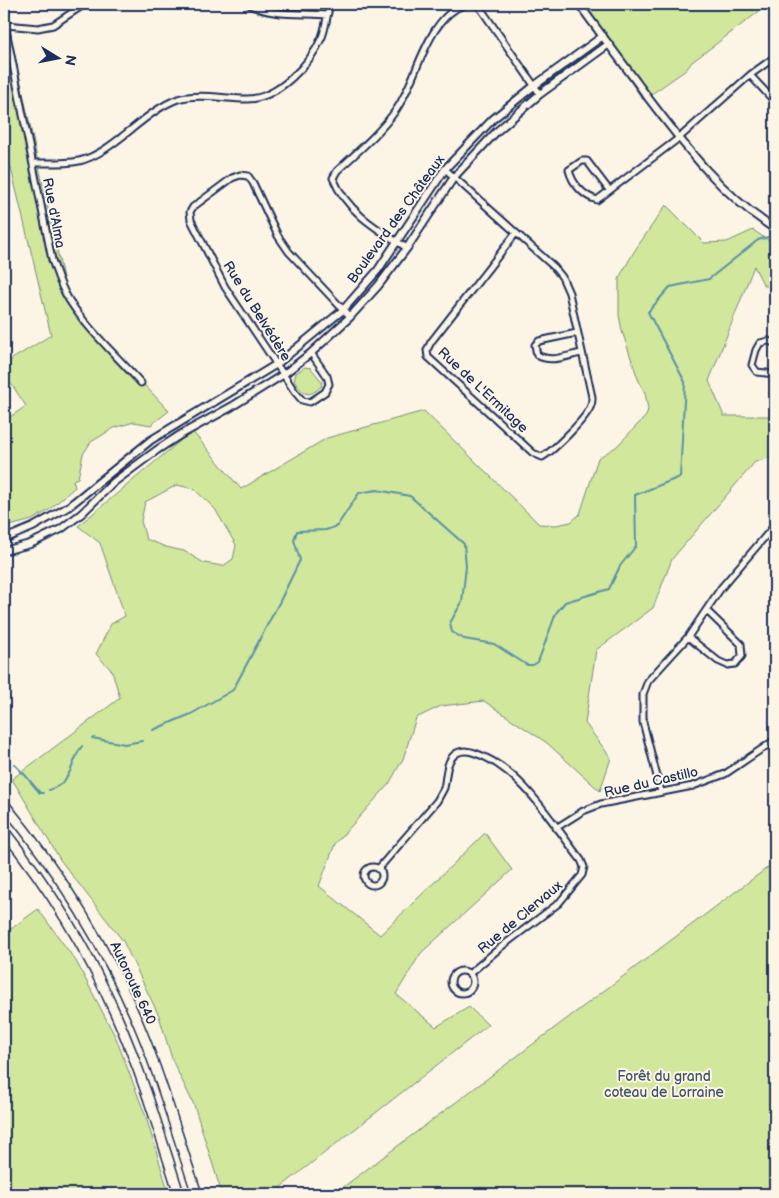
<svg xmlns="http://www.w3.org/2000/svg" width="779" height="1198" viewBox="0 0 779 1198" font-family="'Balsamiq Sans',sans-serif">
<style>
.green{fill:#d1e79c;stroke:#768b7d;fill-rule:evenodd}
.lines{fill:none;stroke-linecap:round;stroke-linejoin:round}
.stream{stroke:#5992a8;stroke-width:2}
.minor-casing{stroke:#1b2f5e;stroke-width:9}
.tertiary-casing{stroke:#1b2f5e;stroke-width:10}
.motorway-casing{stroke:#1b2f5e;stroke-width:12}
.minor{stroke:#fcf5e5;stroke-width:5}
.tertiary{stroke:#fcf5e5;stroke-width:6}
.motorway{stroke:#fcf5e5;stroke-width:9}
.labels{text-anchor:middle;dominant-baseline:central;stroke-width:4;stroke-linejoin:round;paint-order:stroke}
.street-label{font-size:14px;fill:#1b2f5e;stroke:#fcf5e5}
.park-label{font-size:14px;fill:#3f546a;stroke:#fcf5e5}
</style>
<rect width="100%" height="100%" fill="#fcf5e5"/>
<filter id="ink" filterUnits="userSpaceOnUse"><feTurbulence type="fractalNoise" baseFrequency=".02" numOctaves="2"/><feDisplacementMap in="SourceGraphic" scale="10" xChannelSelector="R" yChannelSelector="G"/><feConvolveMatrix kernelMatrix="1 2 1 2 8 2 1 2 1" color-interpolation-filters="sRGB"/></filter>
<g filter="url(#ink)">
<path class="green" d="M578,4H769L692,62L686,70L643,100Z
M4,13L8,24L67,296L81,318L169,411L151,425L134,422L114,428L91,442L83,454L78,478L73,480L75,487L49,510L32,520L6,527L4,518V421L26,406L4,373V364L51,335L4,139Z
M666,205L704,243L727,242L753,230L775,245V286H764L754,266L709,381L724,416H775V456L755,462L672,559L653,608L596,650L585,723L611,758L600,791L547,743L484,701L441,706L416,718L403,759L389,784L335,844L319,886L380,935L485,833L512,870L421,953L396,994L436,1027L469,1007L488,1025L272,1194H222L194,1105L173,1062L159,1016L123,941L61,861L12,779L120,698L112,671L96,654L111,624L125,616L100,543L78,526L192,431L241,489L327,438L424,411L539,524L556,525L571,522L580,514L598,458L616,447L646,416L648,409L645,393L638,379L622,331L619,315V278L635,250ZM177,485L194,489L215,509L236,545L233,559L223,566L204,563L184,551L166,547L146,539L141,521L145,502Z
M305,367L311,368L322,382L321,387C306,399 304,394 294,381L296,373Z
M775,862V1194H334Z
M38,909L76,961L116,1038L146,1117L169,1194H4V934Z"/>
<g class="lines">
<path class="stream" d="M153,730L191,714L233,690L280,601L300,560L294,540L297,531L326,530L337,526L359,493L377,490L410,496L464,544L466,566L462,602L450,623L452,632L464,639L494,644L527,665H533L538,662L556,613L565,602L609,589L620,566L636,546L635,495L680,477L685,382L648,312L670,287L709,279L758,240L768,237
M92,738L125,744L142,741
M4,754L9,759
M14,764L25,775L40,793H43
M49,790C73,782 70,763 82,746"/>
<g class="minor-casing">
<path id="minor" d="M249,4C267,16 304,13 327,15
M474,4L479,6L540,94
M4,20L52,260C57,274 61,288 69,300C87,329 118,357 141,383
M6,25L38,28L53,25L85,4
M750,75L775,102
M33,163C47,163 64,164 79,161C112,154 144,111 178,99C197,93 226,99 246,99C277,100 311,63 322,37C326,27 327,14 330,4
M445,169L554,267L562,277L569,293L592,397C592,400 592,403 591,405C588,417 553,451 542,457L533,453L428,357L427,350L431,342L516,233
M609,190L587,161H582L569,170C572,183 583,196 597,200L679,138L750,75L775,57
M407,248C377,229 347,212 333,178L337,171C357,152 380,133 396,110C418,79 426,17 466,4
M577,333L539,341L535,345L537,355C551,363 566,356 581,353
M775,343L768,341L760,343L756,350L752,365L757,372L775,374
M311,353L327,376L329,384L325,392L310,402L302,400L295,392L225,287L191,220L190,212L193,207L232,178L240,175L248,176L253,183L278,236L289,252L350,317
M688,637L718,661L727,665L735,664L742,656L741,644L707,611
M661,792L643,722V694L648,681L688,637L721,588L775,525
M556,828L583,811L601,804L693,786L725,774L775,740
M364 876a9 9 0 1 1 18 0a9 9 0 1 1-18 0Z
M379,868L437,801C439,797 442,792 444,788C447,776 445,760 457,753C462,750 470,751 475,753C522,769 552,823 581,860L584,867L582,875L559,903L501,947L469,974
M451 982a11 11 0 1 1 22 0a11 11 0 1 1-22 0Z"/>
</g>
<g class="tertiary-casing">
<path id="tertiary" d="M579,4C602,36 626,67 649,99C687,149 722,195 775,229
M4,539L33,527L68,507L151,440L277,364L343,310L378,270L445,169L493,119L534,86L603,36
M4,551L30,544L61,529L81,514L114,482L157,450L180,435L231,407L284,374L311,353L350,317L378,286L407,248L454,177L496,132L540,94L609,44"/>
</g>
<g class="motorway-casing">
<path id="motorway" d="M4,804C61,874 109,951 143,1035C164,1087 179,1141 197,1194
M4,831C49,887 87,949 116,1015C142,1073 160,1134 179,1194"/>
</g>
<use href="#minor" class="minor"/>
<use href="#tertiary" class="tertiary"/>
<use href="#motorway" class="motorway"/>
</g>
</g>
<g class="labels">
<g class="street-label">
<text transform="translate(54 213) rotate(79)">Rue d'Alma</text>
<text transform="translate(396 219) rotate(-54)">Boulevard des Châteaux</text>
<text transform="translate(257 311) rotate(58)">Rue du Belvédère</text>
<text transform="translate(483 390) rotate(43)">Rue de L'Ermitage</text>
<text transform="translate(651 782) rotate(-13)">Rue du Castillo</text>
<text transform="translate(520 917) rotate(-40)">Rue de Clervaux</text>
<text transform="translate(133 983) rotate(65)">Autoroute 640</text>
</g>
<g class="park-label">
<text x="664" y="1076">Forêt du grand<tspan x="664" dy="16">coteau de Lorraine</tspan></text>
</g>
</g>
<rect width="779" height="1198" fill="none" stroke="#fcf5e5" stroke-width="20"/>
<rect x="10" y="10" width="759" height="1178" fill="none" stroke="#1b2f5e" stroke-width="2" filter="url(#ink)"/>
<g transform="translate(58 58) rotate(100)" stroke="#fcf5e5" stroke-width="4" paint-order="stroke">
<path d="M0-4L9 19L0 12L-9 19Z" fill="#1b2f5e"/>
<text y="-8" font-size="14" font-weight="bold" text-anchor="middle" fill="#1b2f5e">N</text>
</g>
</svg>
